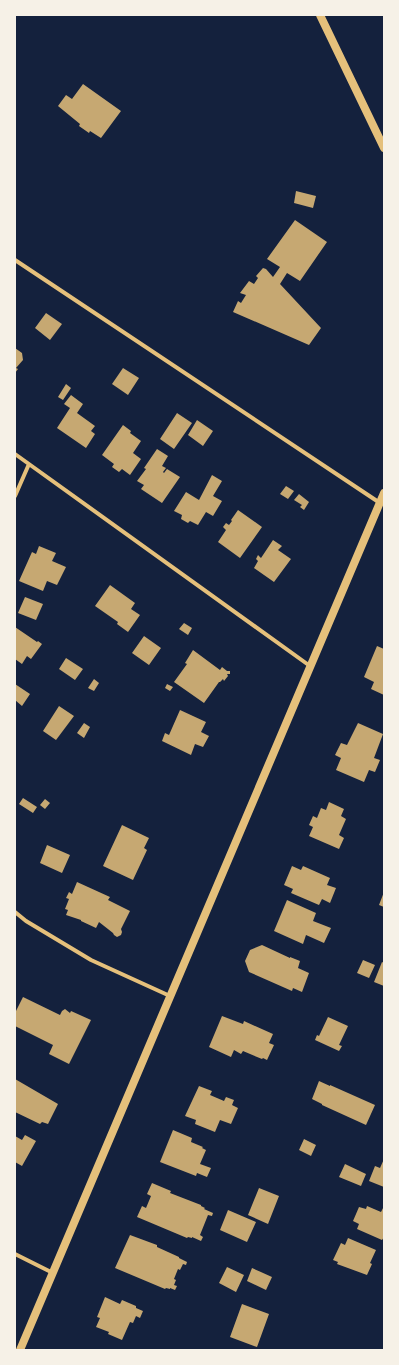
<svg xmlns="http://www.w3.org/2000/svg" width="399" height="1365" viewBox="0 0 399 1365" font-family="Signika,sans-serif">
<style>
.building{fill:#c6a872}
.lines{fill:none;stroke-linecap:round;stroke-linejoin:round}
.minor{stroke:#e5c07b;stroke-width:4}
.secondary{stroke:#e5c07b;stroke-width:8}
</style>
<rect width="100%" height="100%" fill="#14213d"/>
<path class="building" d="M83,84L121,111L101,138L90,131L89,133L79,126L80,124L58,106L66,95L72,99Z
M296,191L316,196L313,208L294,203Z
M295,220L327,242L300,281L287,273L280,284L321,328L309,345L233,312L238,301L241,303L246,295L240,293L249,281L254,284L258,278L256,276L263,268L266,269L273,277L280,267L267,259Z
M46,313L62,324L50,340L35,328Z
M15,348L22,353L23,360L16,368L18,369L15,373Z
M123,368L139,378L128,395L112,384Z
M66,384L71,388L63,400L58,397Z
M71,395L83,404L77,413L95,426L91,431L95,434L86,448L57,428L70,408L64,404Z
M177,413L192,423L174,449L160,439Z
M197,420L213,431L203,446L188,435Z
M123,425L131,431L130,433L141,441L133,453L141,459L130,475L122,469L119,472L112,467L114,464L102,455Z
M157,449L168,456L162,466L166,468L163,472L164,473L167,469L180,477L162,503L141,489L144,485L137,481L146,469L144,468Z
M212,475L222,481L213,496L222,501L213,516L206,512L198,525L190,521L188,523L181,519L182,515L174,511L186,492L199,500Z
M286,486L294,491L288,499L280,494Z
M299,494L309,502L304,510L300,507L302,505L294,500Z
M238,510L262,527L240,558L218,542L226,530L223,527L226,523L229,525L232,521L231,520Z
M273,540L282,546L278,550L291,559L274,582L254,568L258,561L256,559L258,555L261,558Z
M39,546L56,553L52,561L66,567L57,585L47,581L43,591L19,581L32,552L36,554Z
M110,585L135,603L131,609L140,615L128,632L117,624L118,622L95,606Z
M25,597L43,604L36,620L18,613Z
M184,623L192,628L188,635L179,629Z
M15,627L37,642L38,641L42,644L31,659L27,656L22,664L15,659Z
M144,636L161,648L149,665L132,653Z
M377,646L384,649V695L371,689L374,682L364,677Z
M193,650L220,670L222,667L227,671H230V674H227L228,676L224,681L223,679L220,682H219L204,703L174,682L187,664L185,663Z
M66,658L83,669L75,680L59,669Z
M94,679L99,683L94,691L88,688Z
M15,684L30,694L22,706L15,700Z
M167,684L173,687L170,691L165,688Z
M59,706L74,716L56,740L43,731Z
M180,710L206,722L201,732L209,736L203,747L195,744L191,755L162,741L165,733L169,735Z
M84,723L90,727L84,738L77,733Z
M358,723L383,734L374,758L380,760L375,772L369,770L364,782L336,770L341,758L335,755L341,743L347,745Z
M23,798L37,807L33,813L19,804Z
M45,799L50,803L45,809L40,805Z
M329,802L344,809L341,816L346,819L339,835L344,838L339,849L309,836L313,827L309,825L313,816L317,818L321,808L326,810Z
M122,825L149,838L144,848L147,850L133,880L103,866Z
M47,845L70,855L62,873L40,863Z
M292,866L301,870L303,866L330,878L327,885L336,888L330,903L322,899L319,905L291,893L293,889L284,885Z
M77,882L110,897L108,900L130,911L121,929L122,932L121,935L117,937L114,935L113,933L99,922L96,928L81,921V920L66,915L68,910L65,909L69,899L66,898L69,892L72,894Z
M384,892V907L379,905Z
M287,900L316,913L313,921L331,928L324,943L306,935L303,944L274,931Z
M262,945L290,958V957L300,961L298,968L309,973L302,992L293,988L292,991L249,972L245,961L250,950Z
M363,960L375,965L369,978L357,973Z
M382,962L384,963V986L374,982Z
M23,997L60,1015L62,1011L65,1009L70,1013L71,1011L91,1020L69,1064L49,1054L53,1045L15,1026V1013Z
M222,1016L243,1024L244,1021L273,1034L269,1043L274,1045L267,1060L263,1058L262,1059L243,1051L241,1054L234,1050L231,1057L209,1047Z
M328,1017L348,1026L339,1045L342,1046L339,1051L315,1040L317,1035L319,1036Z
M15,1079L58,1104L48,1124L42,1122L40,1124L15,1112Z
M319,1081L330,1086V1085L375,1105L366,1125L322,1105V1104L312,1099Z
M199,1086L212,1091L210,1095L224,1101L226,1097L234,1100L232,1105L238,1108L231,1124L220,1120L215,1132L195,1124L196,1120L185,1116Z
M173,1130L192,1138L191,1142L203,1147L202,1148L206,1150L200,1164L211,1168L207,1177L197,1173L196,1176L160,1162Z
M25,1135L36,1141L22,1166L15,1162V1136L22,1140Z
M304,1139L316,1145L311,1156L299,1150Z
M384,1159V1187L369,1181L375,1166L380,1168Z
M345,1164L366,1174L361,1186L339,1177Z
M152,1183L171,1191L170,1193L201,1205V1206L205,1208L204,1209L213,1213L212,1216L208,1215L200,1235L203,1237L201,1241L192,1237V1238L188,1237L187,1238L137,1217L142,1206L146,1208L151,1196L147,1194Z
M259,1188L279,1196L268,1224L248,1215Z
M367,1206L381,1212L384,1206V1237L382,1240L357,1229L359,1224L353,1221L359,1207L366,1209Z
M228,1210L256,1222L247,1242L220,1230Z
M130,1235L157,1245V1247L179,1257V1258L187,1262L186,1265L183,1264L180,1270L178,1269L174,1279L176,1280L174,1285L177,1286L175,1290L170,1288V1289L166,1288L165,1289L115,1268Z
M348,1238L376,1250L370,1263L372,1264L367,1275L337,1264L338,1262L333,1260L341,1243L345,1245Z
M227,1267L244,1275L236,1292L219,1283Z
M252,1268L272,1277L266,1290L247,1281Z
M105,1297L120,1304L122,1300L136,1306V1308L143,1311L140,1318L136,1316L133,1323L130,1322L122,1340L108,1334L109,1332L96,1327L100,1318L97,1317Z
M242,1304L269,1314L257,1347L230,1337Z"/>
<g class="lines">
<path class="minor" d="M15,260L380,503
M15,454L310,666
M15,496L29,464
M15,912L26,921L91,960L170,996
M15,1254L53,1273"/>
<path class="secondary" d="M320,15L384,148
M20,1350L384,493"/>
</g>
<rect width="399" height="1365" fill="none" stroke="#f6f1e7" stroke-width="32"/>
</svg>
